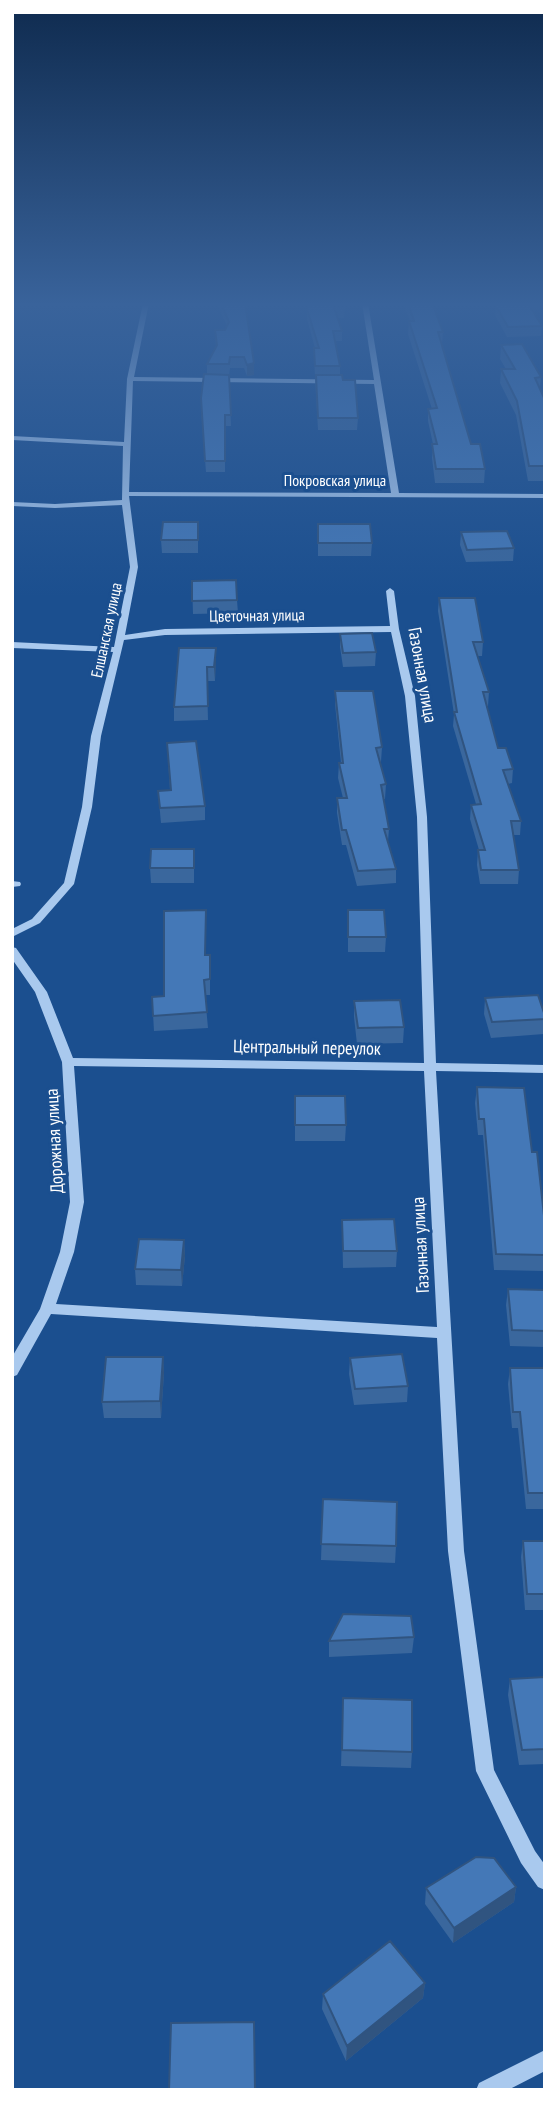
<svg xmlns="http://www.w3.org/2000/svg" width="557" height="2102" viewBox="0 0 557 2102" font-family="'PT Sans Narrow',sans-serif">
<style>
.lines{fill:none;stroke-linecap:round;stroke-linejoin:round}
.minor{fill:#a9c9ee;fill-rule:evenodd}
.wall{fill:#3a679d}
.shaded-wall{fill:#305480}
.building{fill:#4478b7;stroke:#305480;stroke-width:2}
.labels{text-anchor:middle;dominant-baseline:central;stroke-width:6;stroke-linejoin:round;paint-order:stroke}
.far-street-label{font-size:16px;fill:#fff;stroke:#1b4f8f}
.street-label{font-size:18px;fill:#fff;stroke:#1b4f8f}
</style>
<rect width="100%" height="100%" fill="#1b4f8f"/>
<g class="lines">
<path class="minor" d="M143,303H149L134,377L374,380L362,303H368L399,493L545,494V498L129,496L138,567L125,635L165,629L390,626L386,591L390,588L394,591L399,629L415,696L427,817L436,1063L545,1065V1073L436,1071L464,1551L494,1770L535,1851L545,1865V1890L538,1887L521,1863L476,1771L448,1551L437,1338L51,1314L17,1375L12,1377V1357L40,1309L60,1252L70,1202L62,1062L35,992L12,959V947L16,948L47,992L73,1058L424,1063L417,817L405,696L391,632L165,635L124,640L101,736L92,807L74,884L40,923L12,937V929L32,919L64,883L82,807L91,736L113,652L12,648V642L114,647L130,567L122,505L55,508L12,506V502L55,504L122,500L123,446L12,440V436L124,442L127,379ZM133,381L374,384L391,493L129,492ZM74,1066L424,1071L437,1327L56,1304L74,1252L84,1202Z
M12,881L20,882L21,884L20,886L12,887Z
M545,2050V2071L508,2090H476L479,2083Z"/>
</g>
<path class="wall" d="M219,303H245L254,363V375L247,376L244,368H230L229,376L231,426H225V472H206L201,409L207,374V364L216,347L215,330H225L227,326L219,308Z
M403,303H432L443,332L442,344H441L471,444L485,469L484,483H435L432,458L433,444L428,421V409H432L408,334L409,321H410Z
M498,303H540L539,310L532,311L542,326L541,336L507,337L495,315L496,306Z
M345,307L344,318H337L342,331V341H335L340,366V375L358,418L357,430H318L314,359V348H315L307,319V309Z
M501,345L541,377L540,388L545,400V481H528L516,415L500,383L501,369H506L500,359Z
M318,524L372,543L371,556H318Z
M461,532L514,548L513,561L466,562L460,545Z
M198,534V553H162L161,540Z
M192,581L237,600L238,613L193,614Z
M439,598L483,642L482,656H477L489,692L488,706H486L498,748L513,769L512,783L508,784L521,821L520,835H513L519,870L518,884H480L477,865L478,850H479L470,819L471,805L476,804L453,726L454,714L438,611Z
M340,634L376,652L375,666L343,667L340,647Z
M216,648L215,681H207L208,720L174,721V707Z
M335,691L382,747L381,762H379L386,784L385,799H383L389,829L388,841L396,869V883L357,886L346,845H342L337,813V798H343L338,778L339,763H341L335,704Z
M167,743L205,806V820L161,823L158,791L170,790Z
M194,849V883H151L150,868Z
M206,910V955H210V995H205L208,1028L154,1031L152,997L164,996Z
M348,910L386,937L385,952H348Z
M485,998L545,1016L544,1034L491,1038L484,1014Z
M354,1001L404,1027L403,1043L357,1044L354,1017Z
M477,1087L545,1225V1271L494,1270L483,1135H478L475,1103Z
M295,1096L346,1125L345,1141H295Z
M342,1220L397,1251L396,1267L343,1268Z
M184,1240L185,1256L182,1286L136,1285L135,1269Z
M508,1289L545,1290V1347L510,1346L506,1305Z
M163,1357L164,1373L161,1418H104L102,1402Z
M350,1358L408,1386L407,1402L354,1405L349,1374Z
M510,1368H545V1509H526L518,1428H512L508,1384Z
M323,1499L396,1546L395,1563L321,1560Z
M523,1541H545V1610H525L521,1557Z
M414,1637L412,1653L329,1657V1641Z
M545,1677V1764L519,1765L508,1695L510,1679Z
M343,1698L412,1752L411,1768L341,1766Z
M516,1887L514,1902L453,1943L425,1904L426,1888Z
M425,1983L423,1998L346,2061L322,2009L323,1994Z"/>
<path class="shaded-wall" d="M254,363V375L247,376V365Z
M216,648V661L215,681L214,667Z
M184,1240L185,1256L182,1286L181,1270Z
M163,1357L164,1373L161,1418L160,1401Z
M516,1887L514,1902L453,1943L454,1928Z
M425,1983L423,1998L346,2061L347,2046Z"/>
<path class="building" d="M221,303H245L254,363L247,365L244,357H230L229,364H207L217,345L215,330H225L229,322Z
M311,303H344L345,307H334L342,331H333L340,366H315L314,348H319L307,309Z
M408,303H432L443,332H438L471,444H480L485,469H436L432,444H437L428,409L437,408L409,321H414Z
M498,303H528L542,326L508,327L496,306Z
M522,344L541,377L535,378L545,400V466H529L517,401L501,369H515L501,345Z
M204,374L229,375L231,415H225V461H205L201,398Z
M316,375H342L343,380H355L358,418H318Z
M163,522H198V540H161Z
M318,524H370L372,543H318Z
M507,531L514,548L467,550L461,532Z
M236,580L237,600L192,601V581Z
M439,598H475L483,642H473L489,692H483L498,748H506L513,769L503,770L521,821H511L519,870H481L478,850H485L471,805L481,804L454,712H457Z
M372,633L376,652L343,653L340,634Z
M179,648H216L214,667H207L208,706L174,707Z
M335,691H373L382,747L376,748L386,784L381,785L389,829H384L396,869L358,871L346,830H342L337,798H347L339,763H343Z
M196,741L205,806L160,808L158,791L171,790L167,743Z
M151,849H194V868H150Z
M206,910L205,955H210V979L204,980L207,1012L153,1016L152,997L164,996V911Z
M348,910H384L386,937H348Z
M538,995L545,1016V1019L492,1022L485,998Z
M400,1000L404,1027L358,1028L354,1001Z
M477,1087L524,1088L532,1152H537L545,1225V1255L496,1254L484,1119H479Z
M295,1096H345L346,1125H295Z
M394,1219L397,1251H343L342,1220Z
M139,1239L184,1240L181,1270L135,1269Z
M508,1289L545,1290V1331L512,1330Z
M402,1354L408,1386L355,1389L350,1358Z
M106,1357H163L160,1401L102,1402Z
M510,1368H545V1493H528L520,1412H513Z
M323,1499L397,1502L396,1546L321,1544Z
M523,1541H545V1594H527Z
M343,1614L411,1616L414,1637L329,1641Z
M545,1677V1749L522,1750L510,1679Z
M343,1698L412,1700V1752L342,1750Z
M476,1857L494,1858L516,1887L454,1928L426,1888Z
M390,1941L425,1983L347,2046L323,1994Z
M254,2022L255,2090H169L171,2023Z"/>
<linearGradient id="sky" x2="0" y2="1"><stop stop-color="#0f2b4f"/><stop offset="0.51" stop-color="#39639b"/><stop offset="1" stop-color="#39639b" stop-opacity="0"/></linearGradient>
<rect width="557" height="597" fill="url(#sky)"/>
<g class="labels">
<g class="far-street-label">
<text x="335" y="480">Покровская улица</text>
<text transform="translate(257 615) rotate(-1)">Цветочная улица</text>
<text transform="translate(106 630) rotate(-78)">Елшанская улица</text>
</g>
<g class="street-label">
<text transform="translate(423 675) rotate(80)">Газонная улица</text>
<text transform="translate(307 1047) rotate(1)">Центральный переулок</text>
<text transform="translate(54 1141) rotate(-93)">Дорожная улица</text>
<text transform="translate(420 1245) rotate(-93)">Газонная улица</text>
</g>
</g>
<rect width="557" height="2102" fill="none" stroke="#ffffff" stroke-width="28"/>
</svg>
